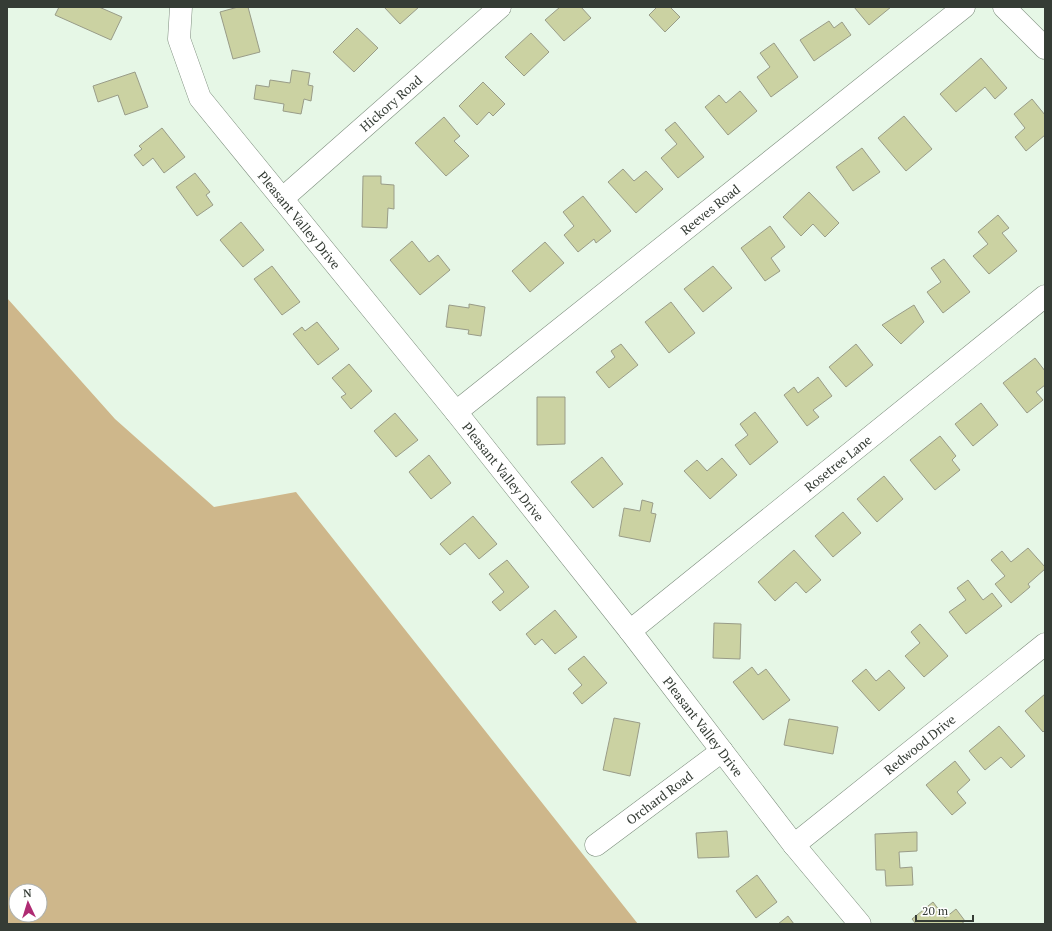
<svg xmlns="http://www.w3.org/2000/svg" width="1052" height="931" viewBox="0 0 1052 931" font-family="'PT Serif',serif">
<style>
.forest{fill:#ceb78b;fill-rule:evenodd}
.building{fill:#cbd2a2;stroke:#999c88}
.lines{fill:none;stroke-linecap:round;stroke-linejoin:round}
.minor-casing{stroke:#7d8d7d;stroke-width:23}
.minor{stroke:#fff;stroke-width:22}
.labels{text-anchor:middle;dominant-baseline:central;stroke-width:3;stroke-linejoin:round;paint-order:stroke}
.street-label{font-size:13px;fill:#353c35;stroke:#fff}
</style>
<rect width="100%" height="100%" fill="#e6f7e6"/>
<path class="forest" d="M7,298L115,419L214,507L296,492L638,924H7ZM16,891H40V915H16Z"/>
<path class="building" d="M59,7H99L122,17L111,40L55,15Z
M238,7H248L260,52L233,59L220,12Z
M384,7H419L400,24Z
M560,7H581L591,18L564,41L545,20Z
M657,7H670L680,17L665,32L649,15Z
M854,7H891L869,25Z
M829,21L834,28L842,22L851,35L814,61L800,40Z
M357,28L378,48L354,72L333,52Z
M531,33L549,52L524,76L505,57Z
M774,43L798,77L771,97L757,77L770,67L760,53Z
M981,58L1007,88L995,99L985,87L956,112L940,94Z
M292,70L310,73L308,85L313,86L311,101L304,99L301,114L283,111L284,104L254,99L256,85L269,87L270,80L290,83Z
M135,72L148,107L125,115L118,95L98,102L93,86Z
M483,82L505,104L493,116L489,112L477,125L459,106Z
M740,91L757,111L728,135L705,107L719,95L726,103Z
M1032,99L1045,115V135L1026,151L1015,137L1025,128L1014,114Z
M904,116L932,149L906,171L878,138Z
M444,117L460,136L454,141L469,156L446,176L415,143Z
M675,122L704,157L678,178L661,158L677,144L665,130Z
M162,128L185,157L164,173L153,158L143,166L134,155L142,149L139,146Z
M862,148L880,172L853,191L836,167Z
M623,169L634,181L646,171L663,189L636,213L608,182Z
M195,173L210,192L206,195L213,205L197,216L176,187Z
M363,176H381V184L394,185V209L388,208L387,228L362,227Z
M809,192L839,223L825,237L813,224L801,236L783,217Z
M583,196L611,231L596,243L594,239L578,252L564,235L574,226L563,212Z
M998,215L1009,228L1002,233L1017,251L989,274L973,256L988,244L978,232Z
M241,222L264,250L243,267L220,240Z
M770,226L785,247L771,258L780,271L765,281L741,248Z
M412,241L429,262L438,255L450,270L420,295L390,260Z
M545,242L564,263L530,292L512,271Z
M944,259L970,292L943,313L927,292L941,282L931,268Z
M272,266L300,302L282,315L254,279Z
M713,266L732,288L703,312L684,289Z
M671,302L695,333L669,353L645,322Z
M469,304L485,307L481,336L468,334L469,330L446,327L449,305L469,308Z
M914,305L924,322L901,344L882,325Z
M317,322L339,349L318,365L293,334L302,327L305,331Z
M621,344L638,365L609,388L596,372L615,357L611,351Z
M856,344L873,365L846,387L829,367Z
M1035,358L1045,371V385L1036,392L1043,400L1027,413L1003,383Z
M349,364L372,391L351,409L341,397L346,394L332,378Z
M818,377L832,396L813,410L819,417L807,426L784,395L794,387L798,393Z
M537,397H565V444L537,445Z
M981,403L998,425L973,446L955,424Z
M755,412L778,442L750,465L735,445L748,435L740,424Z
M395,413L418,440L396,457L374,431Z
M940,436L956,456L952,460L960,470L935,490L910,460Z
M429,455L451,483L431,499L409,472Z
M602,457L623,484L593,508L571,482Z
M722,458L737,475L710,499L684,471L697,460L707,471Z
M884,476L903,499L877,522L857,499Z
M642,500L653,503L651,513L656,514L650,542L619,536L624,508L640,511Z
M843,512L861,533L833,557L815,536Z
M473,516L497,544L479,559L465,543L450,555L440,544Z
M1028,548L1045,567V569L1028,584L1030,587L1011,603L995,584L1005,576L991,560L1002,551L1011,562Z
M794,550L821,580L806,593L796,582L775,601L758,582Z
M507,560L529,587L500,611L492,602L504,592L489,574Z
M968,580L983,600L992,593L1002,606L966,634L949,612L966,600L957,588Z
M555,610L577,637L555,654L542,639L535,645L526,634Z
M714,623L741,624L740,659L713,658Z
M920,624L948,656L924,677L905,656L920,643L911,632Z
M584,656L607,683L582,704L573,693L582,685L568,669Z
M752,667L758,675L766,669L790,700L763,720L733,682Z
M866,669L876,681L889,670L905,688L879,711L852,681Z
M1045,694V730L1043,732L1025,711Z
M614,718L640,723L630,776L603,770Z
M789,719L838,727L833,754L784,745Z
M999,726L1025,756L1011,768L1001,757L985,770L969,751Z
M955,761L970,780L957,792L966,803L952,815L926,785Z
M727,831L729,857L698,858L696,833Z
M917,832V851L899,852L900,868L912,867L913,885L886,886L885,870H876L875,834Z
M757,875L777,902L756,918L736,891Z
M933,902L945,918L956,909L965,921L961,924H916L912,919Z
M788,916L794,924H778Z"/>
<g class="lines">
<g class="minor-casing">
<g id="minor">
<path id="s1" d="M181,7L179,39L200,98L456,412L630,631L794,845L860,924"/>
<path d="M1004,7L1045,48"/>
<path id="s2" d="M282,199L500,7"/>
<path id="s3" d="M456,412L964,7"/>
<path id="s4" d="M630,631L1045,296"/>
<path id="s5" d="M596,845L722,751"/>
<path id="s6" d="M794,845L1045,644"/>
</g>
</g>
<use href="#minor" class="minor"/>
</g>
<g class="labels">
<g class="street-label">
<text stroke="none"><textPath href="#s2" startOffset="145">Hickory Road</textPath></text>
<text stroke="none"><textPath href="#s3" startOffset="325">Reeves Road</textPath></text>
<text stroke="none"><textPath href="#s1" startOffset="252">Pleasant Valley Drive</textPath></text>
<text stroke="none"><textPath href="#s4" startOffset="267">Rosetree Lane</textPath></text>
<text stroke="none"><textPath href="#s1" startOffset="576">Pleasant Valley Drive</textPath></text>
<text stroke="none"><textPath href="#s1" startOffset="900">Pleasant Valley Drive</textPath></text>
<text stroke="none"><textPath href="#s6" startOffset="161">Redwood Drive</textPath></text>
<text stroke="none"><textPath href="#s5" startOffset="79">Orchard Road</textPath></text>
</g>
</g>
<rect width="1052" height="931" fill="none" stroke="#353c35" stroke-width="16"/>
<g transform="translate(28 903) rotate(356)"><circle r="19" fill="#ffffff" stroke="#aeb1ae"/>
<path d="M0-3L7 15L0 10L-7 15Z" fill="#af2b73"/>
<text y="-6" font-size="11" font-weight="bold" text-anchor="middle" fill="#353c35">N</text>
</g>
<path d="M916 915v6h57v-6" fill="none" stroke="#353c35" stroke-width="2"/>
<text x="922" y="915" font-size="12" fill="#353c35" stroke="#ffffff" stroke-width="3" paint-order="stroke">20 m</text>
</svg>
